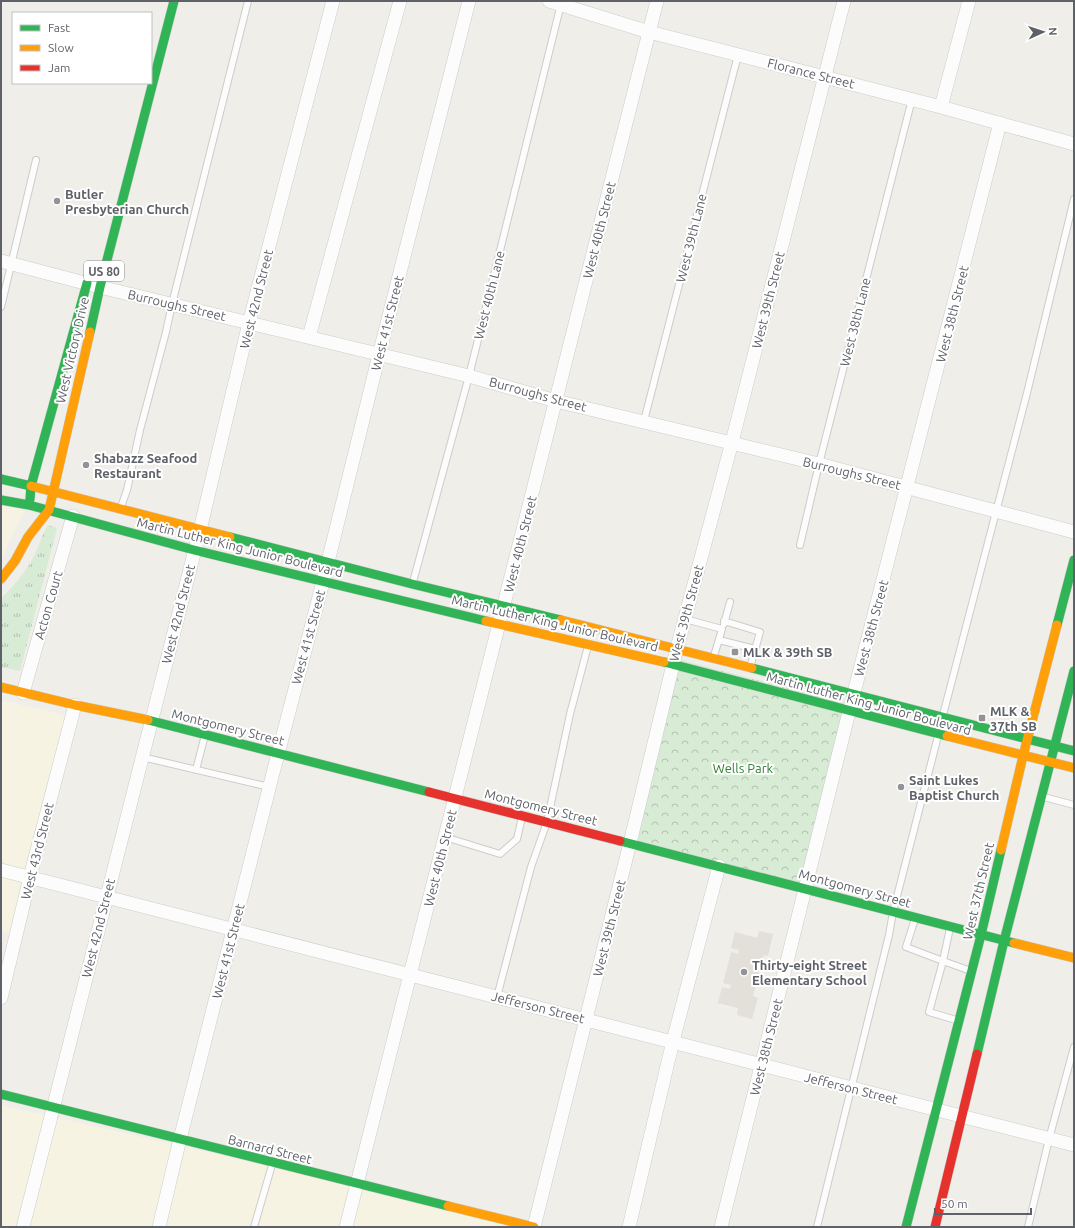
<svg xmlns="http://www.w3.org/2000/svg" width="1075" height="1228" viewBox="0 0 1075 1228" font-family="Ubuntu,sans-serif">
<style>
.commercial{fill:#f7f3e3}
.education{fill:#e2e0d9}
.grass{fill:url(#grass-tufts)}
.forest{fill:url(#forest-crowns)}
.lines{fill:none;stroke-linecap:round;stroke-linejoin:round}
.lane-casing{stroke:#cccccb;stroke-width:8}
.street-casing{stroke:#cccccb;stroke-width:14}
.fast-casing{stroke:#cbcbca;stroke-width:10}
.slow-casing{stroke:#cbcbca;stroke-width:10}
.jam-casing{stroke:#cbcbca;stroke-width:10}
.lane{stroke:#fdfcfc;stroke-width:6}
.street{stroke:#fdfcfc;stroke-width:13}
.fast{stroke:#30b455;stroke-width:9}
.slow{stroke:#ff9f0a;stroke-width:9}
.jam{stroke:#e5322d;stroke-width:9}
.poi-dot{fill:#919395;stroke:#fff;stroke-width:1.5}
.labels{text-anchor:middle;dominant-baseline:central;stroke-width:4;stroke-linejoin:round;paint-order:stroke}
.shield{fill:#fff;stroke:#8e9195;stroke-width:1}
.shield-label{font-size:12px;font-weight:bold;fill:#5e6268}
.street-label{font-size:13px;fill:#5e6268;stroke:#fff}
.poi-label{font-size:13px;font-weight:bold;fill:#5e6268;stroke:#fff;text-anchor:start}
.park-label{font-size:13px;fill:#328236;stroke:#fff}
</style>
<defs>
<pattern id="grass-tufts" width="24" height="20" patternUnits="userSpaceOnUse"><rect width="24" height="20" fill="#d7ebd5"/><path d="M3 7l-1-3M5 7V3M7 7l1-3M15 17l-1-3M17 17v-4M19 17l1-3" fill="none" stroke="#b2c2b1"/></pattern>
<pattern id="forest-crowns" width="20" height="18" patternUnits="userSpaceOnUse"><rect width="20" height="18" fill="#d7ebd5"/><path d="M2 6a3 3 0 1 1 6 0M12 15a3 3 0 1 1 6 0" fill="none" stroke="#b2c2b1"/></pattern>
</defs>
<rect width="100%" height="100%" fill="#efeee9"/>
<path class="commercial" d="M1,498L27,504L4,554L1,558Z
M1,700L65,715L10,933L1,931Z
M1,1105L534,1227H1Z"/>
<path class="education" d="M759,931L773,934L768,956L764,955L753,996L758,998L752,1019L737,1015L738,1008L718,1003L722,987L730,989L731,985L723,983L731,952L738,954L739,950L731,948L735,932L757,938Z"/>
<path class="grass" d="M48,525L57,528L20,671L1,667V598C14,586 26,572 34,556C39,546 42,535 48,525Z"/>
<path class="forest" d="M681,660L849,704L803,884L636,841Z"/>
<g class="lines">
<g class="lane-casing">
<path id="lane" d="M1,307L36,160
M644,421L738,55
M121,507L127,490L140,430L166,332L172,304L248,1
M800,545L819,464L912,99
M413,582L469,376L561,4
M685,619L722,629L714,656
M724,621L760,632L751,664
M724,624L730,602
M719,640L755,649
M943,715L1027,393L1074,199
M142,757L269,787
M196,770L205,735
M1044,797L1074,805
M445,837L500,854L517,839L522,817
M915,919L906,947L943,961L929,1012L956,1020
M950,928L943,961L968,970
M497,997L531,867L547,822L570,714L588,646
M254,1227L272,1165
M817,1227L889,935L893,912L938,736
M1028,1227L1049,1139L1074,1047"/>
</g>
<g class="street-casing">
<path id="street" d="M549,1L649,32L941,107L1074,144
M941,107L969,1
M1,261L100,287L469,376L556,401L819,464L1074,532
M309,337L400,1
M23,693L73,516
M1,870L1074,1145
M1,998L30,877L75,705
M23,1227L200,530L249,323L333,1
M159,1227L180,1139L273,773L323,582L379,355L469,1
M346,1227L657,1
M534,1227L630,843L677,648L732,442L844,1
M629,1227L673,1041L719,866
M721,1227L846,724L1000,123"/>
</g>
<g class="fast-casing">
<path id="fast" d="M90,332L100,287L174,1
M1,479L31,486
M30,499L31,486L87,283
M1,500L29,505
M29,505L194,550L486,621
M230,537L412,584L561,620
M1057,625L1074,560
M664,662L947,736
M752,668L1074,751
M148,720L429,792
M620,841L1014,943
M977,1054L1004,941L1074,671
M1,1094L448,1206
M906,1227L981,935L1001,850"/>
</g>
<g class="slow-casing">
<path id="slow" d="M31,486L230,537
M1,579L15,561L28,537L49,510L90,332
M561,620L752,668
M486,621L664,662
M1,687L75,705L148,720
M947,736L1074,768
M1001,850L1023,756L1057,625
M1014,943L1074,958
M448,1206L534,1227"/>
</g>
<g class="jam-casing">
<path id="jam" d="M429,792L620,841
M935,1227L977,1054"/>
</g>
<use href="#lane" class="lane"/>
<use href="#street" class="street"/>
<use href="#fast" class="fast"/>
<use href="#slow" class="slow"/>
<use href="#jam" class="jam"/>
</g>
<g class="poi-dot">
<circle cx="57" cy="201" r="4"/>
<circle cx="86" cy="465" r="4"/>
<rect x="731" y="648" width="8" height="8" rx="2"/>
<rect x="978" y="714" width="8" height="8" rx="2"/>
<circle cx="901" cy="787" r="4"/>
<circle cx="744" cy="972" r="4"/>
</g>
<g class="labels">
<rect class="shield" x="84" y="261" width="40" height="20" rx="3"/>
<g class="shield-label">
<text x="104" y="271">US 80</text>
</g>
<g class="street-label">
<text transform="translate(811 73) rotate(14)">Florance Street</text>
<text transform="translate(599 230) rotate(-76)">West 40th Street</text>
<text transform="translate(691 238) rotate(-76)">West 39th Lane</text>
<text transform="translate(489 295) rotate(-76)">West 40th Lane</text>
<text transform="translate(256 299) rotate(-76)">West 42nd Street</text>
<text transform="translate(768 300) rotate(-76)">West 39th Street</text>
<text transform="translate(177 305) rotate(13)">Burroughs Street</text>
<text transform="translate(952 314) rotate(-76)">West 38th Street</text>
<text transform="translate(855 322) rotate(-76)">West 38th Lane</text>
<text transform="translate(387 323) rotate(-76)">West 41st Street</text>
<text transform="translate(72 350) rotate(-77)">West Victory Drive</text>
<text transform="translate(538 394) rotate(15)">Burroughs Street</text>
<text transform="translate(852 473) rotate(14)">Burroughs Street</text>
<text transform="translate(520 544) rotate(-76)">West 40th Street</text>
<text transform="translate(240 547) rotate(14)">Martin Luther King Junior Boulevard</text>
<text transform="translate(48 605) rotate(-74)">Acton Court</text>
<text transform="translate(686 613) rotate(-75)">West 39th Street</text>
<text transform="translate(178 614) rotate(-76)">West 42nd Street</text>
<text transform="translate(555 623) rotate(13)">Martin Luther King Junior Boulevard</text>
<text transform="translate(871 628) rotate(-75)">West 38th Street</text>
<text transform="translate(308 637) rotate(-75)">West 41st Street</text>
<text transform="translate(869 703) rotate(15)">Martin Luther King Junior Boulevard</text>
<text transform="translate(228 727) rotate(14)">Montgomery Street</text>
<text transform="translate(541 807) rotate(14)">Montgomery Street</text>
<text transform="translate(37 851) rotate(-76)">West 43rd Street</text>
<text transform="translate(440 858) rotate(-76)">West 40th Street</text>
<text transform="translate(855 888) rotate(15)">Montgomery Street</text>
<text transform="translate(978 891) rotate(-77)">West 37th Street</text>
<text transform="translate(98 928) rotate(-76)">West 42nd Street</text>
<text transform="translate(609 928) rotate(-76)">West 39th Street</text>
<text transform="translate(228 951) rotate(-76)">West 41st Street</text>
<text transform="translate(538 1007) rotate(14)">Jefferson Street</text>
<text transform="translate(766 1047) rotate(-76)">West 38th Street</text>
<text transform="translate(851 1088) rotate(14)">Jefferson Street</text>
<text transform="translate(270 1149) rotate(14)">Barnard Street</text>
</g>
<g class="poi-label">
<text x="65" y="194">Butler<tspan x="65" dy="15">Presbyterian Church</tspan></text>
<text x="94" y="458">Shabazz Seafood<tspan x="94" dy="15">Restaurant</tspan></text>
<text x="743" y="652">MLK &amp; 39th SB</text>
<text x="990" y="711">MLK &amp;<tspan x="990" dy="15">37th SB</tspan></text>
<text x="909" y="780">Saint Lukes<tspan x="909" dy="15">Baptist Church</tspan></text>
<text x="752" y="965">Thirty-eight Street<tspan x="752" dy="15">Elementary School</tspan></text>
</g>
<g class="park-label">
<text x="743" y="768">Wells Park</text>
</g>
</g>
<rect width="1075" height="1228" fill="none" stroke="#5e6268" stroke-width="4"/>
<rect x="12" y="12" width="140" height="72" fill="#ffffff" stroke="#bfc0c3"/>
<rect x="20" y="25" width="20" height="6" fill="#30b455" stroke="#bfc0c3"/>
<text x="48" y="32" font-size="12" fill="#5e6268">Fast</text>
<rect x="20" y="45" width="20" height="6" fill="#ff9f0a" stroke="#bfc0c3"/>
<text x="48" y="52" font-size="12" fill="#5e6268">Slow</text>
<rect x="20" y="65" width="20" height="6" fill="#e5322d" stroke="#bfc0c3"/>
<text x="48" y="72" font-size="12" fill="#5e6268">Jam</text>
<g transform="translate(1043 32) rotate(87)" stroke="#ffffff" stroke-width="3" paint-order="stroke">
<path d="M0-3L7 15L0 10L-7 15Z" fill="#5e6268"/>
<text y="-6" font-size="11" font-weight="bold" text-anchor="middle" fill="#5e6268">N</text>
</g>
<path d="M935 1208v6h96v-6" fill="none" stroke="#5e6268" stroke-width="2"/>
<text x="941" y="1208" font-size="12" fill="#5e6268" stroke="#ffffff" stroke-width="3" paint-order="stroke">50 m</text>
</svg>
